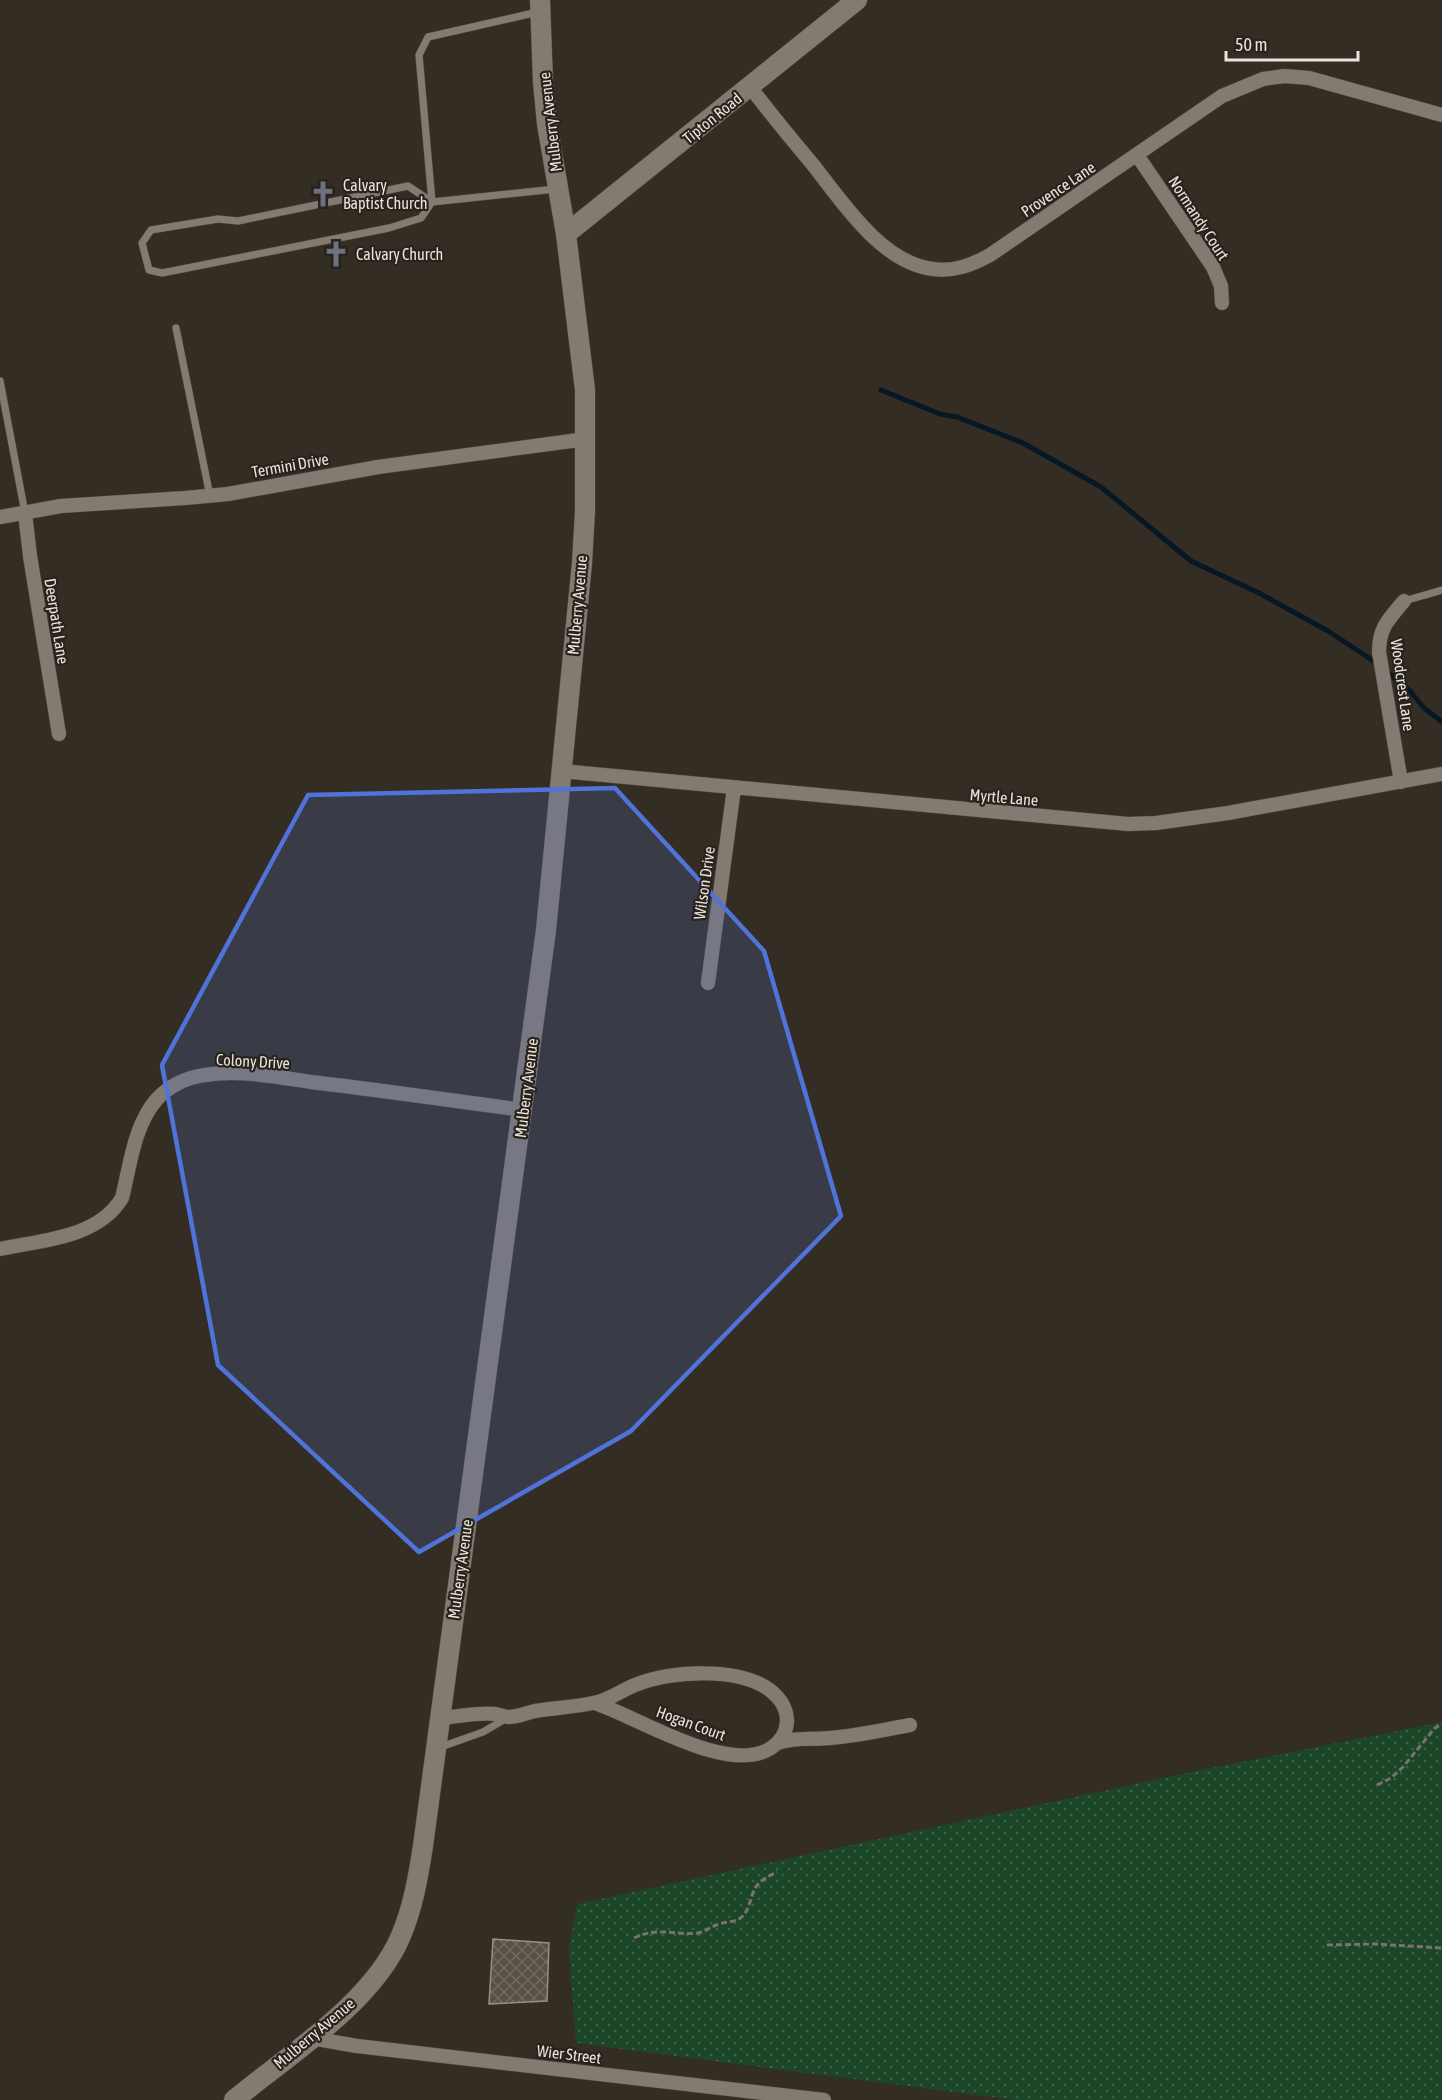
<svg xmlns="http://www.w3.org/2000/svg" width="1442" height="2100" viewBox="0 0 1442 2100" font-family="'Asap Condensed',sans-serif">
<style>
.grass{fill:url(#grass-dots)}
.lines{fill:none;stroke-linecap:round;stroke-linejoin:round}
.stream{stroke:#051824;stroke-width:5}
.building{fill:url(#building-cross-hatch);stroke:#988f85;stroke-width:1.5}
.lane-casing{stroke:#514b43;stroke-width:8}
.street-casing{stroke:#514b43;stroke-width:15}
.secondary-casing{stroke:#514b43;stroke-width:21}
.path{stroke:#7a746c;stroke-width:3;stroke-dasharray:6 3;stroke-linecap:butt}
.lane{stroke:#837a71;stroke-width:7}
.street{stroke:#837a71;stroke-width:14}
.secondary{stroke:#837a71;stroke-width:20}
.marked{fill:#5073d9;fill-opacity:0.2;stroke:#5073d9;stroke-width:4.5;stroke-linejoin:round}
.labels{text-anchor:middle;dominant-baseline:central;stroke-width:4.5;stroke-linejoin:round;paint-order:stroke}
.street-label{font-size:16px;fill:#e7e3dd;stroke:#2a231b}
.poi-label{font-size:16px;fill:#e7e3dd;stroke:#2a231b;text-anchor:start}
</style>
<defs>
<pattern id="grass-dots" width="8" height="8" patternUnits="userSpaceOnUse" patternTransform="scale(1.5)"><rect width="8" height="8" fill="#1c4628"/><path d="M2 2h.1M6 6h.1" fill="none" stroke="#3d6147" stroke-width="1.8" stroke-linecap="round"/></pattern>
<pattern id="building-cross-hatch" width="8" height="8" patternUnits="userSpaceOnUse" patternTransform="scale(1.5)"><rect width="8" height="8" fill="#595148"/><path d="M0 0l8 8M0 8l8-8" fill="none" stroke="#716a62"/></pattern>
</defs>
<rect width="100%" height="100%" fill="#342d24"/>
<path class="grass" d="M1442,1722V2100H1015L576,2043L569,1950L577,1904L1187,1773Z"/>
<g class="lines">
<path class="stream" d="M881,390L940,414L957,417L1023,443L1101,487L1191,561L1259,593L1328,631L1378,664
M1385,670L1410,691L1424,708L1442,722"/>
</g>
<path class="building" d="M493,1939L549,1943L547,2001L489,2004Z"/>
<g class="lines">
<g class="lane-casing">
<path id="lane" d="M538,12L428,37L419,55L432,202L421,218L389,228L162,273L149,270L142,243L151,230L218,219L238,221L408,186L432,202L556,189
M176,328L210,496
M0,381L25,513
M1404,601L1442,590
M438,1748L483,1732L507,1718"/>
</g>
<g class="street-casing">
<path id="street" d="M750,87C771,114 792,140 814,166C843,203 882,263 933,269C954,272 972,265 990,255L1222,96L1263,79L1284,76L1309,78L1442,115
M1137,155L1213,267L1221,286L1222,303
M25,513L30,556L59,734
M0,517L61,506L185,498L228,494L378,467L586,439
M561,771L1128,824L1156,823L1228,813L1442,774
M1401,782L1379,652C1379,628 1388,620 1404,601
M708,983L734,788
M0,1249C42,1240 98,1238 122,1198C130,1166 134,1125 157,1099C169,1086 187,1077 205,1075C241,1069 282,1078 319,1083C387,1091 455,1101 523,1110
M440,1718C458,1717 477,1712 495,1714C499,1715 504,1716 508,1717C517,1717 526,1713 535,1711C554,1708 574,1707 593,1703C608,1701 622,1690 635,1685C671,1671 739,1666 771,1691C782,1700 787,1709 787,1722C786,1734 780,1742 771,1748C728,1776 638,1717 595,1703
M778,1743C794,1737 813,1740 830,1738C857,1736 883,1730 910,1725
M311,2038L357,2046L824,2100"/>
</g>
<g class="secondary-casing">
<path id="secondary" d="M566,234L857,0
M234,2100C288,2055 371,2004 400,1938C413,1908 418,1878 423,1846L546,930L582,563L585,511V390L566,234L547,124L543,82L540,0"/>
</g>
<path class="path" d="M1377,1785L1391,1778L1403,1767L1435,1728L1442,1724
M634,1938C659,1926 674,1936 698,1933C706,1931 712,1926 719,1924C725,1922 731,1922 737,1920C749,1915 750,1898 755,1888C760,1880 769,1876 777,1872
M1327,1945L1375,1944L1442,1948"/>
<use href="#lane" class="lane"/>
<use href="#street" class="street"/>
<use href="#secondary" class="secondary"/>
</g>
<path class="marked" d="M615,788L764,951L841,1216L631,1431L419,1552L218,1365L162,1065L308,795Z"/>
<defs>
<g id="church-bare" transform="scale(2.07)"><path d="M-1.2-6h2.4v3.5h3.3v2.4h-3.3V6h-2.4V-.1h-3.3v-2.4h3.3Z" fill="#6b7280" stroke="#2a231b" stroke-width="2.5" paint-order="stroke"/></g>
</defs>
<g fill-rule="evenodd">
<use href="#church-bare" x="323" y="194"/>
<use href="#church-bare" x="336" y="254"/>
</g>
<g class="labels">
<g class="street-label">
<text transform="translate(712 118) rotate(-39)">Tipton Road</text>
<text transform="translate(550 122) rotate(-97)">Mulberry Avenue</text>
<text transform="translate(1058 189) rotate(-34)">Provence Lane</text>
<text transform="translate(1199 218) rotate(57)">Normandy Court</text>
<text transform="translate(290 465) rotate(-10)">Termini Drive</text>
<text transform="translate(577 605) rotate(-85)">Mulberry Avenue</text>
<text transform="translate(57 621) rotate(81)">Deerpath Lane</text>
<text transform="translate(1403 685) rotate(82)">Woodcrest Lane</text>
<text transform="translate(1004 797) rotate(5)">Myrtle Lane</text>
<text transform="translate(704 883) rotate(-82)">Wilson Drive</text>
<text transform="translate(253 1061) rotate(3)">Colony Drive</text>
<text transform="translate(526 1088) rotate(-83)">Mulberry Avenue</text>
<text transform="translate(460 1569) rotate(-82)">Mulberry Avenue</text>
<text transform="translate(691 1723) rotate(20)">Hogan Court</text>
<text transform="translate(314 2033) rotate(-40)">Mulberry Avenue</text>
<text transform="translate(569 2054) rotate(7)">Wier Street</text>
</g>
<g class="poi-label">
<text x="343" y="185">Calvary<tspan x="343" dy="18">Baptist Church</tspan></text>
<text x="356" y="254">Calvary Church</text>
</g>
</g>
<path d="M1226 51v9h132v-9" fill="none" stroke="#e7e3dd" stroke-width="3"/>
<text x="1235" y="51" font-size="18" fill="#e7e3dd" stroke="#2a231b" stroke-width="4.5" paint-order="stroke">50 m</text>
</svg>
